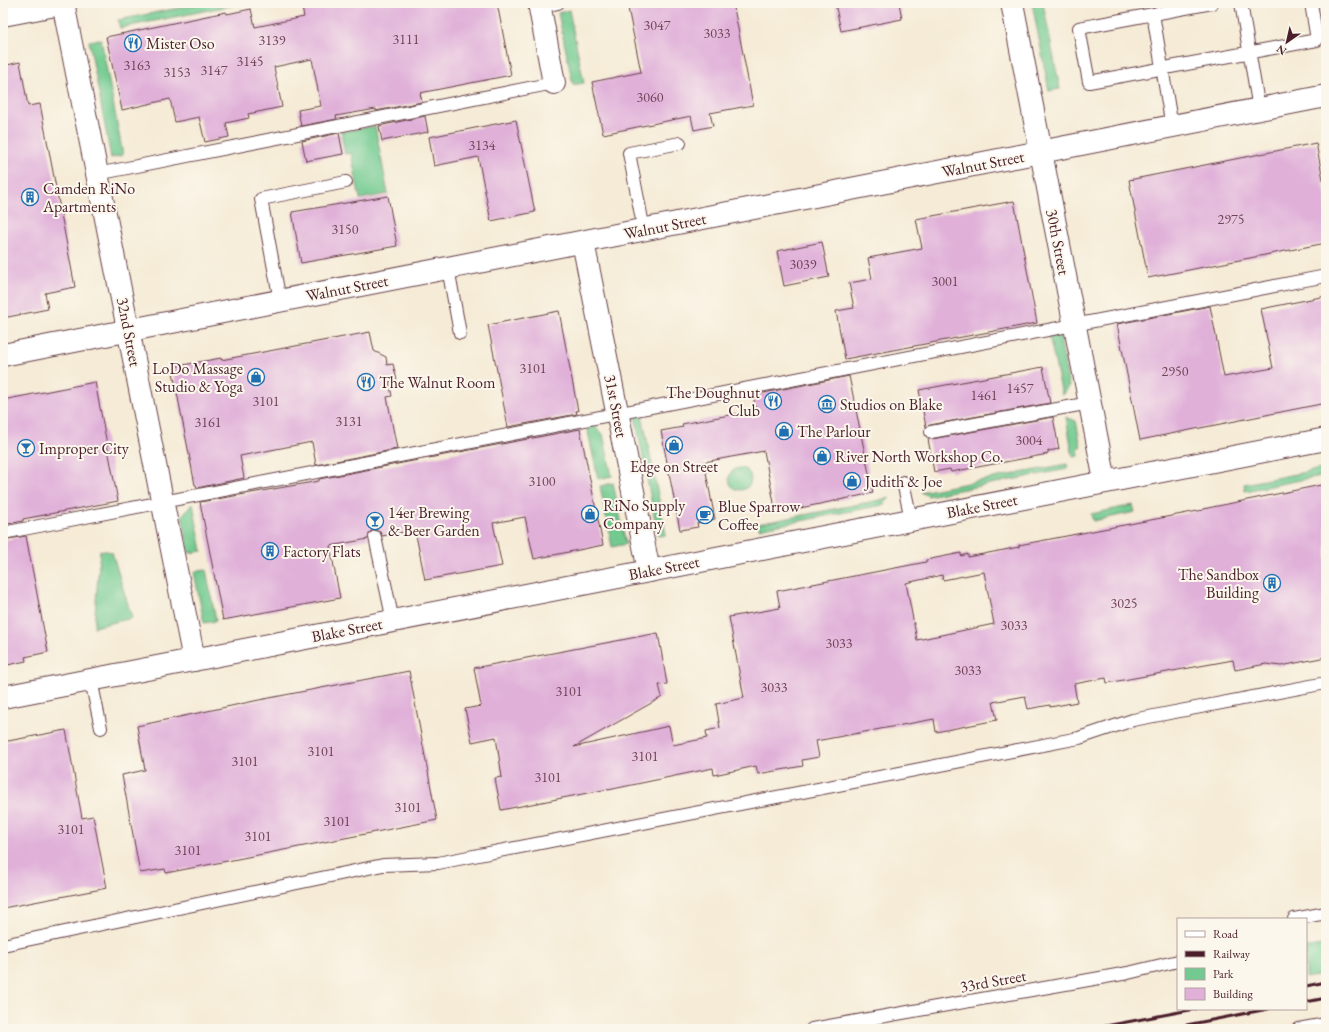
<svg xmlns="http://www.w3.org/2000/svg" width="1329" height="1032" viewBox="0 0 1329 1032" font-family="'EB Garamond',serif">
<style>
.green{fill:#72ca90;stroke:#5e745e}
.building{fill:#e0b0d9;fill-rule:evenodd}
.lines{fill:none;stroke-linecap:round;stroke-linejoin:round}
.service-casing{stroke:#643e45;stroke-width:14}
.minor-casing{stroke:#643e45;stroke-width:24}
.tertiary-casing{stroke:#643e45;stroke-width:24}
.service{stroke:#fff;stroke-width:12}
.minor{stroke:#fff;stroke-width:22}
.tertiary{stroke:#fff;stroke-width:22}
.rail{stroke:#4a1f2b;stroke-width:3}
.labels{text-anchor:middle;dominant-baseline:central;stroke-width:4;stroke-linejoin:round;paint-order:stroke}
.number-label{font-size:14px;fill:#704356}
.poi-label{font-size:16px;fill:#4a1f2b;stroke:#fbf7ec;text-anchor:start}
.street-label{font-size:16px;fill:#4a1f2b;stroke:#fbf7ec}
</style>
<rect width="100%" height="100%" fill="#fbf7ec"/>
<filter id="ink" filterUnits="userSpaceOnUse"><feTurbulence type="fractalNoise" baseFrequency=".025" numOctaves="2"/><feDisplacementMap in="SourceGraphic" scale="8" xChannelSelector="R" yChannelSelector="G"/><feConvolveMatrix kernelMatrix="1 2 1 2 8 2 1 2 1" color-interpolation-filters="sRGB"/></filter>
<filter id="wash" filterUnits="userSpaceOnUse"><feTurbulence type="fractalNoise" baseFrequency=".012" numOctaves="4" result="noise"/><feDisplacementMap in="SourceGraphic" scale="16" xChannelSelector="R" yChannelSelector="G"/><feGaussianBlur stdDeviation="0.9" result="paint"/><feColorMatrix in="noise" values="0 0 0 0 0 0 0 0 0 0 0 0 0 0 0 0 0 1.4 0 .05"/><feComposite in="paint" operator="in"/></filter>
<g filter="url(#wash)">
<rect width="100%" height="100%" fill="#f5ebd6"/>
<path class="green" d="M204,3H244L120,28L118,20Z
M1032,3H1043L1060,89L1049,91Z
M569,10L584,83L573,85L558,13Z
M101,39L123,155L111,158L89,41Z
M375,126L388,194L360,199L351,153L345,154L341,132Z
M1059,333L1069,387L1062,395L1049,335Z
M642,414L666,535L658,536L635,416Z
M1066,417L1076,421L1081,447L1078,448L1079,456L1073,457Z
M593,425L603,434L612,476L598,479L587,427Z
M1067,464L1068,469L928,496L921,492Z
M729 479a11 11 0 1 1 22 0a11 11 0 1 1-22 0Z
M1326,468V475L1245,491L1244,484Z
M613,483L626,544L612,547L600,486Z
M890,498L883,505L759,529L758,524Z
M193,504L202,551L189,553L182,515Z
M1133,505L1135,512L1093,521L1091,514Z
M100,550L112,552L132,618L94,627Z
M206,570L216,621L204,623L194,572Z
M1326,944V974L1306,978V948Z"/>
<g id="blocks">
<path class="building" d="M301,3H497L511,75L420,93L422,102L376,111V109L336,116L337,119L301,126L298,110L321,106L312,59L274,67L282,107L248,114L249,118L226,123L229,137L205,142L199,117L175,122L170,99L122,110L106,37L226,12L227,14L251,9L255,27L304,17Z
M627,3H733L753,105L710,113L713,126L694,130L691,116L603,134L592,82L641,72Z
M835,3H899L902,19L841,31Z
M20,62L28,106L40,104L75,287L45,293L48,309L3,318V66Z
M425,116L428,132L382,141L379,126Z
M516,120L535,212L491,221L478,157L434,166L429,137Z
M339,133L343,154L306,161L302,141Z
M1316,143L1326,195V243L1148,278L1129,180Z
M388,196L397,246L301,263L292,212Z
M1014,201L1037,323L845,359L836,311L854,308L849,283L872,279L868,258L922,248L916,219Z
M822,242L829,277L784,286L777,251Z
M1326,296V403L1140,440L1117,324L1210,306L1224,377L1273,368L1261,309Z
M559,311L578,411H576L577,414L508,427L488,325Z
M370,332L374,351L386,357L387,365L393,364L397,380L389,382L392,396L387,397L397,449L316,465L312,442L240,456L244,478L197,488L196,485H195L172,367L221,358V360Z
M1043,367L1050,403L930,425L926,427L919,390Z
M849,376L873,493L776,513L764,451L704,462L715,519L697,523L698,527L680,530L661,431L683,427L682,424L756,410L753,395Z
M95,382L118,501L23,519V521L3,525V400Z
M1053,417L1059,449L1048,451V454L951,472L950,469L934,472L928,439H932Z
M580,429L603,545L534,559L525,517L493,523L502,566L425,580L415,530L382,536L380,532L374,530L370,532L368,539L330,546L340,598L223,620L200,502L319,481V479Z
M1326,484V657L1281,666L1266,664L1235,670L1233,660L1107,683L1106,678L1074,684L1077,702L1050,707V705L1028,709L1025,696L993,702L997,720L936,732L934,719L816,741L819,757L802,760L803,766L758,774L756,766L714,775L713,768L608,790V789L501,810L495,778L502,777L496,737L472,742L465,709L481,706L474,668L658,633L667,684L659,685L662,697L574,747L669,726L673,745L707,738L706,731L720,728L716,704L744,698L729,617L780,608L777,591L926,562V560L961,553V556L968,554V557L1019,547V545L1203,510V509ZM984,572L994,624L917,640L906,583L942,575L943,580Z
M26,536L48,652L25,657L26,661L3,666V540Z
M409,671L437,820L166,873L165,869L140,873L122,775L145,770L137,726L259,700Z
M66,730L82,818L93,816L107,888L3,908V742Z"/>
</g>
</g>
<g filter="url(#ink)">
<use href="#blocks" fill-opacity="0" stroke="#643e45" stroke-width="1"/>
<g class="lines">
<g class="service-casing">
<path id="service" d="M1212,3L1079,28L1089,82L1317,40L1311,3
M1241,3L1259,109
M540,7L558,3
M1153,14L1172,127
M97,174L554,83
M644,230L629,153L680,143
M448,268L460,333
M280,301L261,199L346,182
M931,432L1090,403
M903,482L911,519
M3,533L1326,276
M375,537L393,621
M91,680L101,728
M1294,919L1326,913
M3,945L383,865L438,863L1079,738L1133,720L1326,683
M812,1029L1128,973L1178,961
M1298,1029L1326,1024"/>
</g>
<g class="minor-casing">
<path id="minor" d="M63,3L194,660
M539,3L554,83
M1012,3L1105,481
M583,242L649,571"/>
</g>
<g class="tertiary-casing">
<path id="tertiary" d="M3,15L66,3
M3,355L1326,96
M3,697L1326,439"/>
</g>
<use href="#service" class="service"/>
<use href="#minor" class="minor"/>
<use href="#tertiary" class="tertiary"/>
<path class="rail" d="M1306,986L1326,982
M1306,1002L1326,998
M1090,1029L1195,1009
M1166,1029L1268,1009"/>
</g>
</g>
<defs>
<g id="restaurant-ring" transform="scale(0.9)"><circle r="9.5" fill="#fbf7ec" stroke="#1f6fb2" stroke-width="1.5"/><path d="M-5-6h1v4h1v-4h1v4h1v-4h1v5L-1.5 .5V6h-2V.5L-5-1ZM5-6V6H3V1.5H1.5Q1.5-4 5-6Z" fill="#1f6fb2"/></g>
<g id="building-ring" transform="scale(0.9)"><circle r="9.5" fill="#fbf7ec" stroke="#1f6fb2" stroke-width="1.5"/><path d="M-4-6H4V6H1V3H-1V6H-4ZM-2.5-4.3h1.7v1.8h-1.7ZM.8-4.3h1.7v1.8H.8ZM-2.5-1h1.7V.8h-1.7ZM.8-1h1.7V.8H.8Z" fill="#1f6fb2"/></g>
<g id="shop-ring" transform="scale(0.9)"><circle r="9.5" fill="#fbf7ec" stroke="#1f6fb2" stroke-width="1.5"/><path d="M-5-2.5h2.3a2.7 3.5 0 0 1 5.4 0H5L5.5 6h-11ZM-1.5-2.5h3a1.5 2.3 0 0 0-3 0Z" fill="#1f6fb2"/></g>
<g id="museum-ring" transform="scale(0.9)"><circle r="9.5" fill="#fbf7ec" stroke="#1f6fb2" stroke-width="1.5"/><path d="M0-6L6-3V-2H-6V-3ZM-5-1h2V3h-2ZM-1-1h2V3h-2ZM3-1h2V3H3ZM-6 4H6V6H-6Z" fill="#1f6fb2"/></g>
<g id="bar-ring" transform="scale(0.9)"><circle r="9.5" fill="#fbf7ec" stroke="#1f6fb2" stroke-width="1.5"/><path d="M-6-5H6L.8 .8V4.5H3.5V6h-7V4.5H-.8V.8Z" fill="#1f6fb2"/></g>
<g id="cafe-ring" transform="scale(0.9)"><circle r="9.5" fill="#fbf7ec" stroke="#1f6fb2" stroke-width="1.5"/><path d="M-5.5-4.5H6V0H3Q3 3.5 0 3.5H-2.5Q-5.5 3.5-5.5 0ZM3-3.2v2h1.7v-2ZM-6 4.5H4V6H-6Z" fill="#1f6fb2"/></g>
</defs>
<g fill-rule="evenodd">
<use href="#restaurant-ring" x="133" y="43"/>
<use href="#building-ring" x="30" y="197"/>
<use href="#shop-ring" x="256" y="377"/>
<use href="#restaurant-ring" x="366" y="382"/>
<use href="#restaurant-ring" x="773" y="401"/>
<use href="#museum-ring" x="827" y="404"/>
<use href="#shop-ring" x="784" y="431"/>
<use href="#shop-ring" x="674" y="445"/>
<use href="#bar-ring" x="26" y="448"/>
<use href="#shop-ring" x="822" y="456"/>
<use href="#shop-ring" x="852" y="481"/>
<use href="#shop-ring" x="590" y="514"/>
<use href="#cafe-ring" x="705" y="515"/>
<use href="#bar-ring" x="375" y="521"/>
<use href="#building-ring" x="270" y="551"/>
<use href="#building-ring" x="1272" y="583"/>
</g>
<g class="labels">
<g class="number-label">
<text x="657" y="25">3047</text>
<text x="717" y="33">3033</text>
<text x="406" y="39">3111</text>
<text x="272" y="40">3139</text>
<text x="250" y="61">3145</text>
<text x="137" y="65">3163</text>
<text x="214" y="70">3147</text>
<text x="177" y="72">3153</text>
<text x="650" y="97">3060</text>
<text x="482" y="145">3134</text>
<text x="1231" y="219">2975</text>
<text x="345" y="229">3150</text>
<text x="803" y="264">3039</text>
<text x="945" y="281">3001</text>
<text x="533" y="368">3101</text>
<text x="1175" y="371">2950</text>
<text x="1020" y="388">1457</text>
<text x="984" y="395">1461</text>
<text x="266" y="401">3101</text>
<text x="349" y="421">3131</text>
<text x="208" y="422">3161</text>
<text x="1029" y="440">3004</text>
<text x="542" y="481">3100</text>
<text x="1124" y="603">3025</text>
<text x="1014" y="625">3033</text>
<text x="839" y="643">3033</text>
<text x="968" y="670">3033</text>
<text x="774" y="687">3033</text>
<text x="569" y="691">3101</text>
<text x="321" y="751">3101</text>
<text x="645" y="756">3101</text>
<text x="245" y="761">3101</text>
<text x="548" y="777">3101</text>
<text x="408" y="807">3101</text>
<text x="337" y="821">3101</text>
<text x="71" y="829">3101</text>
<text x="258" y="836">3101</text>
<text x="188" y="850">3101</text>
</g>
<g class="poi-label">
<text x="146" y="43">Mister Oso</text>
<text x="43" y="188">Camden RiNo<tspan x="43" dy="18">Apartments</tspan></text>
<text x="243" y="368" text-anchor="end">LoDo Massage<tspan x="243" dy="18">Studio &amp; Yoga</tspan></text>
<text x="379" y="382">The Walnut Room</text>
<text x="760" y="392" text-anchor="end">The Doughnut<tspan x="760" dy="18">Club</tspan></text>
<text x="840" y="404">Studios on Blake</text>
<text x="797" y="431">The Parlour</text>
<text x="39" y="448">Improper City</text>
<text x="835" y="456">River North Workshop Co.</text>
<text x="674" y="466" text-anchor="middle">Edge on Street</text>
<text x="865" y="481">Judith &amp; Joe</text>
<text x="603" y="505">RiNo Supply<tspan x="603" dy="18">Company</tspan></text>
<text x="718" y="506">Blue Sparrow<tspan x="718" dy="18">Coffee</tspan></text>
<text x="388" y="512">14er Brewing<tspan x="388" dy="18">&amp; Beer Garden</tspan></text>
<text x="283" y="551">Factory Flats</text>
<text x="1259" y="574" text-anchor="end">The Sandbox<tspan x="1259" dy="18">Building</tspan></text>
</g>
<g class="street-label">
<text transform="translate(983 164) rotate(-11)">Walnut Street</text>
<text transform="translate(665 226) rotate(-11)">Walnut Street</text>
<text transform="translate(1058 242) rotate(79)">30th Street</text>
<text transform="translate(347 288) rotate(-11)">Walnut Street</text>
<text transform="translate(129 332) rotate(79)">32nd Street</text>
<text transform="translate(616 406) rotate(79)">31st Street</text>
<text transform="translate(982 506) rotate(-11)">Blake Street</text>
<text transform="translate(664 568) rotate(-11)">Blake Street</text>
<text transform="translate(347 630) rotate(-11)">Blake Street</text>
<text transform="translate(993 981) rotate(-10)">33rd Street</text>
</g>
</g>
<rect width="1329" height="1032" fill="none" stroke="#fbf7ec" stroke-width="16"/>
<rect x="1177" y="918" width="130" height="92" fill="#fbf7ec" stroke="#b4a19f"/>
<rect x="1185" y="931" width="20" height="6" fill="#ffffff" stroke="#b4a19f"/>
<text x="1213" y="938" font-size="12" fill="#4a1f2b">Road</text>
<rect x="1185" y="951" width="20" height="6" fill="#4a1f2b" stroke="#b4a19f"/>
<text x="1213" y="958" font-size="12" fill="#4a1f2b">Railway</text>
<rect x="1185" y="968" width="20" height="12" fill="#72ca90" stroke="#b4a19f"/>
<text x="1213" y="978" font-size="12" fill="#4a1f2b">Park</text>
<rect x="1185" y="988" width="20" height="12" fill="#e0b0d9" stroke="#b4a19f"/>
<text x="1213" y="998" font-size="12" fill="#4a1f2b">Building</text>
<g transform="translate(1287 42) rotate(214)" stroke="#fbf7ec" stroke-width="3" paint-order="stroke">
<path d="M0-3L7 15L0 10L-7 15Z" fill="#4a1f2b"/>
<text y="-6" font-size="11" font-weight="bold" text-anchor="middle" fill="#4a1f2b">N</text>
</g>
</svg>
